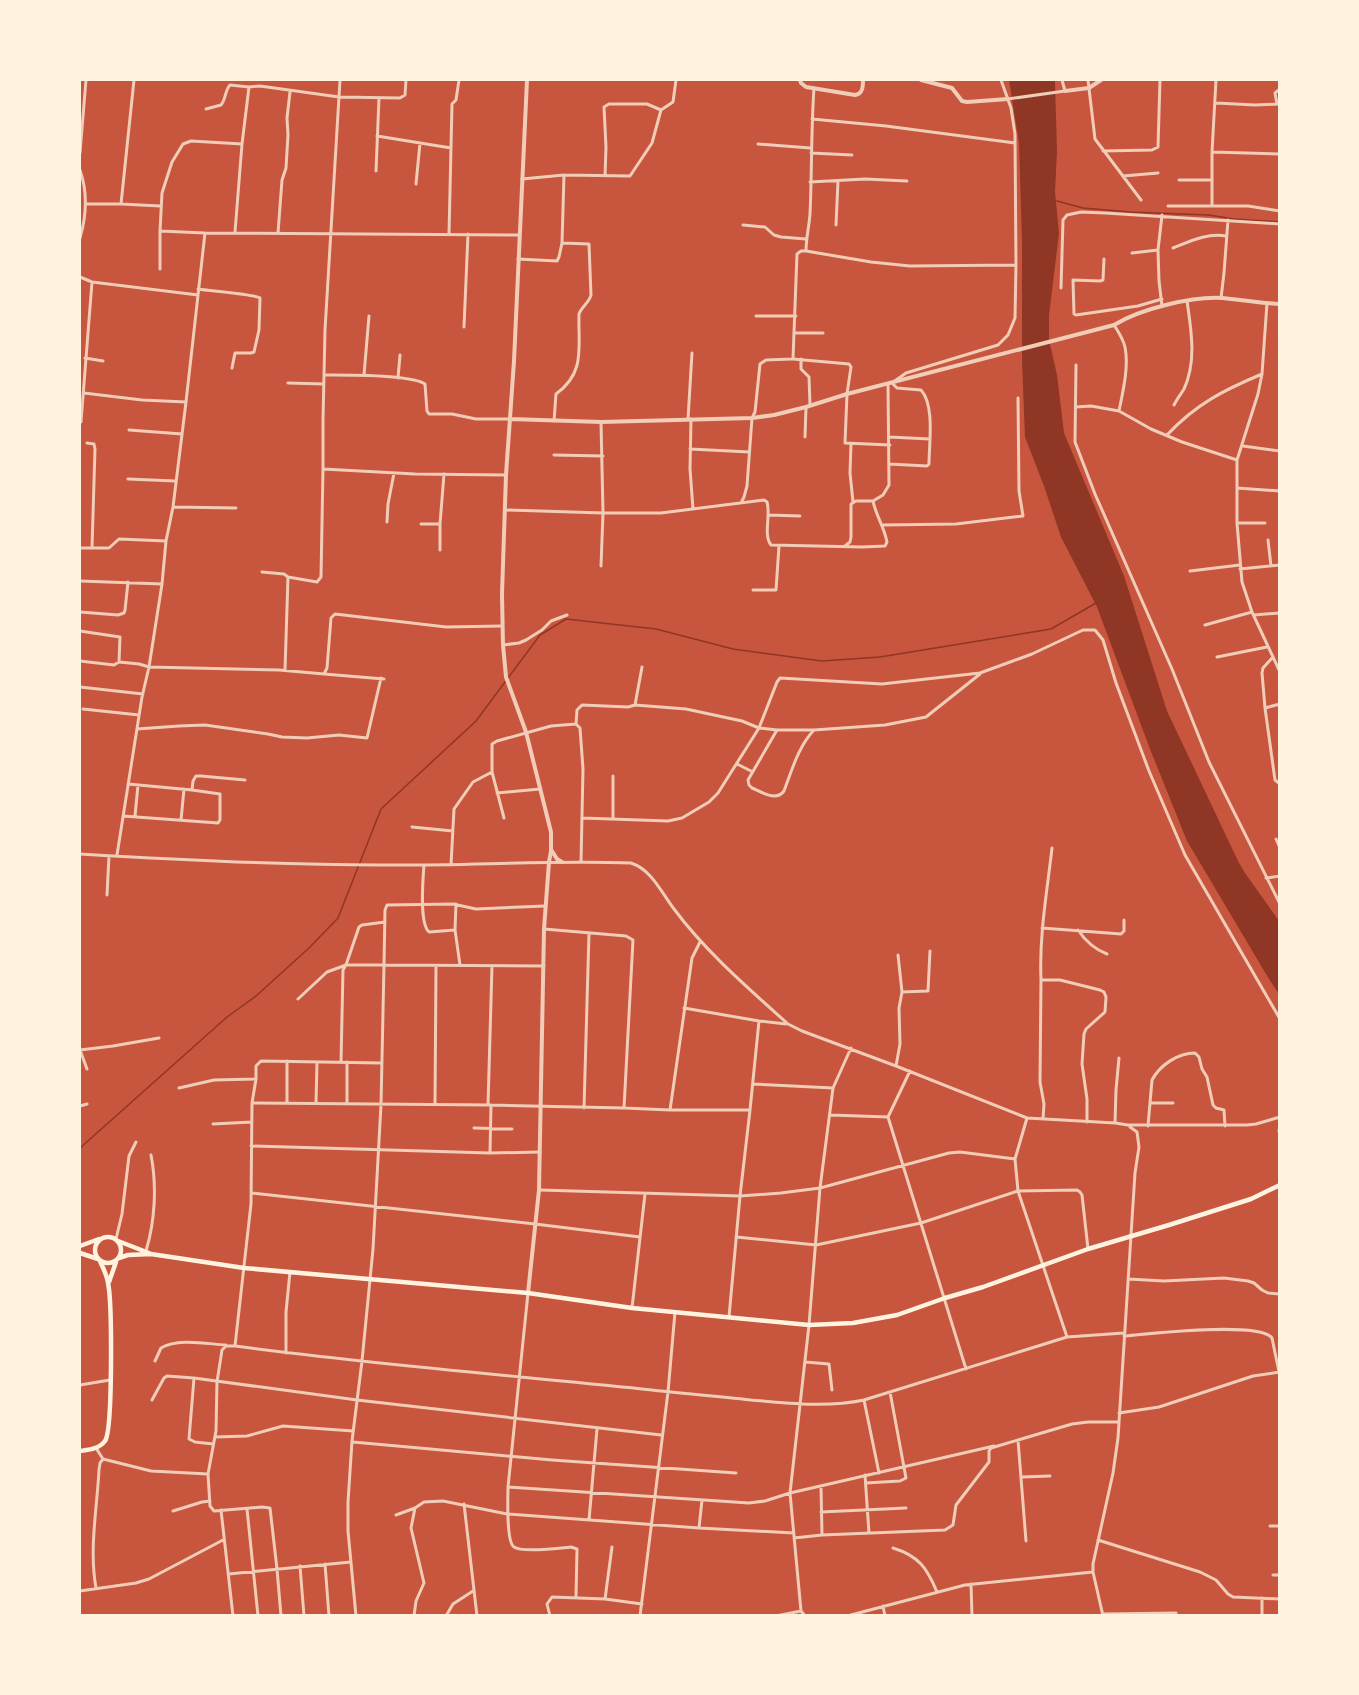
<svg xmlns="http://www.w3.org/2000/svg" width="1359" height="1695" viewBox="0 0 1359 1695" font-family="Overpass,sans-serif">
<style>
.water{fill:#8f3625}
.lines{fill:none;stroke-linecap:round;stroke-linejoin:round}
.stream{stroke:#8f3625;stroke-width:1.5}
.minor{stroke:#f1ccb7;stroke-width:3}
.tertiary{stroke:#f1ccb7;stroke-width:4}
.secondary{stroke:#fff3e0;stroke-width:4.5}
</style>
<rect width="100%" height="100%" fill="#c8553d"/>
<path class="water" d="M1009,80H1055V83L1057,151L1055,192L1059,233L1049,315V340L1057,375L1064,433L1124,576L1167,711L1238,861L1245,873L1279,921V994L1269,979L1187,841L1150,749L1097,607L1061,537L1044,486L1025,437L1022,361V242L1019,143Z"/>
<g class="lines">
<path class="stream" d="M1057,201L1083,208L1130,212L1209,215L1234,219L1280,222
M80,1148L227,1017L256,996L309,948L338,918L381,809L476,721L540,635L566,619L656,629L733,649L822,661L880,657L1051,629L1096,603"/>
<path class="minor" d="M340,80L325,330L323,420V469L415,474L506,475
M1088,80L1095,139L1141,200
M1216,80L1212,152V206H1248L1280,211
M814,88C811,130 812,172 810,214C809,227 806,239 806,251H801L797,254L793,359L849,364L851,367L847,394L845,443L890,445
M1008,99L1065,91L1062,80
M1216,103L1255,105L1280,104
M1277,104L1275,93L1280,89
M206,109L221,105C226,99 225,90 230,85L249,87
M812,119L886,126L1015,143
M377,136L451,148
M758,144L810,148
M1103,151L1152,150L1158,147L1160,80
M1212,152L1280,154
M80,153L86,80
M811,153L852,155
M80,170C88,193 87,214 80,238
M376,171L379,98
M605,176L606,147L604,107L609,104H647L661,110
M1123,176L1158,173
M522,179L564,175L630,176L652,143L661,110L673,102L676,80
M1179,180H1212
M810,182L865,179L907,181
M416,184L420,143
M86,204H121L134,80
M121,204L160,206
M1168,206H1212
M1162,215L1158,250L1159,281L1162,306
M743,225L765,227L774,235L781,237L806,239
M836,225L838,181
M160,231L205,233
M235,232L242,144L249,87L260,86L339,97L400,98L405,95L406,80
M278,233L282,180L286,168L288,135L287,118L290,92
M449,234L452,104L456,100L459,80
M1173,248C1191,241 1206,233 1226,236
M806,251L871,262L910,266L1016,265
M1132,253L1158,250
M518,259L557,261L559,257L562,243
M1104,259L1103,280L1100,281L1073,280L1074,314L1076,315L1138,306L1162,299
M160,269V231L162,193L172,162L183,144L191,141L242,144
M80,277L92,282L198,295
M1061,288L1063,220L1067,215L1081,212L1105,213L1280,224
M198,289C210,291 254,294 260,298L259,330L254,352L251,353H235L232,368
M1221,298L1224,273L1228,220
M1267,303L1262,374L1258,394L1237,460V523L1242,582L1252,612L1280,672
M756,316H796
M1114,325C1118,331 1123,339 1125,347C1129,367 1123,391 1119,411
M464,327L468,234
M795,333H823
M85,358L103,361
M801,359V369L809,377L810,405
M1076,365L1075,442L1095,494L1172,669L1209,762L1280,904
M324,375C344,375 411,374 425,384L427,411L429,414H452L476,419H510
M364,375L369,316
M398,378L400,355
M288,383L324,384
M84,393L142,400L186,402
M1174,405C1177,399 1181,394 1184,389C1197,361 1191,329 1187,301
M1076,407L1091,406L1119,411L1151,429L1182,442L1237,460
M688,419L692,353
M691,419L690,469L693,509
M554,421L556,394C586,372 578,348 579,314C582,306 589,303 591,295L589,244L562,243L564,175
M81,422L92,282
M129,430L182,434
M1167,435C1196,404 1224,390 1262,374
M805,437L806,407
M889,437L930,439
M87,443L94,444L95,449L92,548
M851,444L850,473L853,502
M1243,446L1280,451
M690,449L749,452
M554,455L603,456
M889,464L927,466L929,464C929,444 935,405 921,390L897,388L892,383L906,373L998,345L1008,335L1015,318L1016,265L1015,134L1011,108L1001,80
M128,479L175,481
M1237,488L1280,491
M741,503L744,497L747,486L752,418L755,412L760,364L766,360L792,359
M173,507L236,508
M505,510L603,513L601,422
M768,515L800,516
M387,522L388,504L394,473
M1237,523H1265
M421,524H440
M883,525L956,524L1023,516L1019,491L1018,398
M1268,540L1271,566
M845,546L850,542L851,537V504L856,501H873
M80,548H109L119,539L166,541
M440,550V524L444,474
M601,566L603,513H661L764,500L767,502C771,515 763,535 771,545L862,547L885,546L887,542C884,526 876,516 873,501L883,495L889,485L888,384
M1240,569L1280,565
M1190,571L1240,565
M262,572L284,574L288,577L285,670
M288,577L317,582L321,577L323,469
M80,581L162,584
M753,590H776L779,546
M80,612L118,615L124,613L125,610L128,582
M1254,615L1280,613
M1205,625L1252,612
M80,631L120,637L119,662
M503,645L519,643L526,640L542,630L551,621L567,615
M1217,657L1267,647
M80,661L114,665L119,662L139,664L149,667L279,670L324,674L327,668L331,618L335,614L446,627L502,626
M324,674L384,679
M80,687L143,694
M1280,704L1265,708L1275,780L1280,784
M635,705L642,667
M1265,708L1262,673L1263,668L1273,657
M83,709L139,715
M576,724L577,710L582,705L628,707L635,705L686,709L742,721L759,728L777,730H814L885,725L926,717L980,674
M137,729L179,726L205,725L268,734L282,737L307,738L339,735L367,738L381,678
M777,730L748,780L749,785L752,788C762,792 776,802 784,791C792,770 798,747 814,730
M737,764L751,771
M492,772L504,818
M128,784L192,790
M497,793L540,789
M123,816L218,823L220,820V794L192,790L193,781L196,776H201L245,780
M135,816L138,785
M582,818L668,821L682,818L709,802L718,793L759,728L777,682L780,678L882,684L980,673L1032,654L1083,630H1095L1103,640L1116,683L1149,771L1185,855L1280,1019
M613,819V776
M181,820L184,789
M412,827L453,831
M1276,839L1280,848
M80,854C179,860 280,865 380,865C464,866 547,860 631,863C652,870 661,892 674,909C706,952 748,988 788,1024L802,1031L896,1066L1027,1118L1115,1123L1128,1125H1247L1256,1124L1280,1117
M117,855L142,697L149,667L162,584L166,541L173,507L186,402L205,233L519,235
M424,865C423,879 419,923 429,932L455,930L460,965
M451,865L454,809L473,782L492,772V744L497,741L551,726L576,724L580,728L583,769L581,862
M1266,878L1280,876
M107,895L109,856
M1042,928L1121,934L1124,931V920
M544,929L626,936L633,940L624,1108L670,1110
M455,930L456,904
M1078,930C1086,942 1094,949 1107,954
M700,942L692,958L670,1110H750L740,1196L729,1317
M1041,980C1039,936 1047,892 1052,848
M902,992L928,991L930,951
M298,999L327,972L346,965L359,927L362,925L385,922
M684,1008L759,1021L786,1024
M80,1050L113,1046L159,1038
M80,1050L87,1069
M341,1062L343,970L346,965H384L385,910L387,905L453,904L476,909L545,906
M896,1066L900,1044L899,1008L902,992L898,955
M910,1071L888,1117L966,1369
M256,1079V1066L261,1061L381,1063
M754,1084L833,1088
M179,1088L214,1080L256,1079L252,1103L251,1204L236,1337L235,1346H226L222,1350L217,1382L216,1431L208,1474
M252,1103L491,1105L624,1108
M287,1103V1061
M316,1103L317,1062
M1151,1103H1173
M347,1104V1062
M435,1105L436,966
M488,1105L492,966
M80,1106L87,1104
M584,1108L589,933
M750,1110L759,1021
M830,1115L888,1117
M1027,1118L1015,1159L1018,1191L1067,1337
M1043,1119L1044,1104L1040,1082L1041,980H1060L1100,990L1104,992L1106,997L1105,1012L1086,1029L1084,1034L1082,1064L1087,1099V1122
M1115,1123L1116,1090L1119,1058
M213,1124L252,1122
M1148,1126L1152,1080C1160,1065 1178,1053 1195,1053L1199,1057L1202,1069L1207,1077L1213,1105L1216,1108L1224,1110L1225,1126
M474,1128L512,1129
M1279,1130L1280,1137
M251,1146L490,1153L540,1152
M490,1153L491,1105
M540,1190L740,1196L781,1193L820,1188L949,1153L960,1152L1015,1159
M251,1193L535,1224L640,1237
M736,1237L816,1245L921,1223L1018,1191L1077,1190L1080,1192L1082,1195L1088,1249
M116,1239L122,1214L129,1156L136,1142
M146,1251C155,1221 157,1186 151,1155
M1128,1279L1164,1281L1224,1278L1248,1281L1254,1283L1262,1290L1268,1293L1280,1294
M528,1293L508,1487C508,1497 506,1542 514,1547C522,1553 561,1548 571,1547L577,1549L576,1597
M632,1308L645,1194
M1124,1336C1148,1334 1259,1321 1272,1338L1279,1372
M235,1346C370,1364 506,1375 642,1389C679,1393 715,1396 751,1400C790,1403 826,1408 864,1400L1067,1337L1124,1333
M286,1353V1312L290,1272
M155,1361L161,1348C178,1338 207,1344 226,1345
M805,1362L829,1364L832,1390
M80,1385L110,1380
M152,1400L164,1378L167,1376L194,1378
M864,1400L879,1473
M1119,1413L1159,1407L1253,1376L1280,1372
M215,1437L247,1436L283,1426L353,1431
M1018,1440L1026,1541
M353,1442L552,1460L736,1473
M213,1444L195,1442L189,1439L194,1378L357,1400L661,1435
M96,1448L103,1459L151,1471L208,1474L210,1506L214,1511L262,1507L270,1508L277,1569L281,1616
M865,1475L869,1533
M1022,1477L1050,1476
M866,1483L900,1481L906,1478L890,1392
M821,1486L822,1535
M508,1487L749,1503L765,1501L790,1493L994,1446
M464,1504L477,1616
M247,1509L258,1616
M221,1510L233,1616
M173,1511L202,1502L210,1501
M821,1512L906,1508
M396,1515L415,1508L424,1502L443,1501L507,1514L699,1528L794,1533
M589,1520L597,1429
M1270,1526H1280
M699,1528L702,1500
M794,1538L822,1535L945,1530L953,1525L956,1505L989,1462V1451L991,1448L1072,1424L1088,1422H1119
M1098,1540L1200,1572L1216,1580L1228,1594L1233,1597L1280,1599
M893,1548C919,1556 927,1568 937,1592
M325,1564L329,1616
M300,1566L304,1616
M229,1574L351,1562
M1273,1575H1280
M971,1584L972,1616
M96,1588C89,1549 97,1509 99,1470L100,1463L103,1459
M80,1591L136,1583L149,1579L223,1540
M1262,1598V1616
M605,1599L612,1547
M883,1606L885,1616
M801,1611L790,1493L809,1325L820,1188L833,1088L851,1048
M1103,1614L1176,1613
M356,1616L348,1531V1502L352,1441L362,1361L373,1249L381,1105L384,965L544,966
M414,1616L416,1601L424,1583L411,1528L415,1508
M446,1616L453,1604L473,1591
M550,1616L547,1604L552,1597L605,1599L642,1604
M640,1616L668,1392L675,1312
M776,1616L801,1611L805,1616
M847,1616L965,1585L1093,1572
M1103,1616L1093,1572V1564L1113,1473L1118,1438L1135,1173L1139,1147L1137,1132L1130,1127"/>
<path class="tertiary" d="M527,80L514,361L506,475L502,594L503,645L506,677L526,732L551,832V851L549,862L544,929L539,1190L528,1293
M800,80L801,83L806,87L855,95C863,94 863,86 863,80
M921,80L952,88L962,101L967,102L1008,99
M1065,91L1089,88L1101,80
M510,419L601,422L752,418L774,415L806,407L847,394L1114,325C1140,309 1192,296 1223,298C1242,300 1261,303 1280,304
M552,851L557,859L562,862"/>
<path class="secondary" d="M95 1250a13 13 0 1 1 26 0a13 13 0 1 1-26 0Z
M118,1241L149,1253
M80,1246L99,1239
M80,1253L98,1259
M119,1258L128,1255L151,1254L244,1268L528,1293L632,1308L809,1325L853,1323L897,1315L945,1298L983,1287L1088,1249L1169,1225L1251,1199L1280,1185
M109,1282L116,1262
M80,1451C88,1450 99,1449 105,1441C113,1430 112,1301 108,1283C107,1275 103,1268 100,1261"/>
</g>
<rect width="1359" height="1695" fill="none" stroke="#fff3e0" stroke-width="162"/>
</svg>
